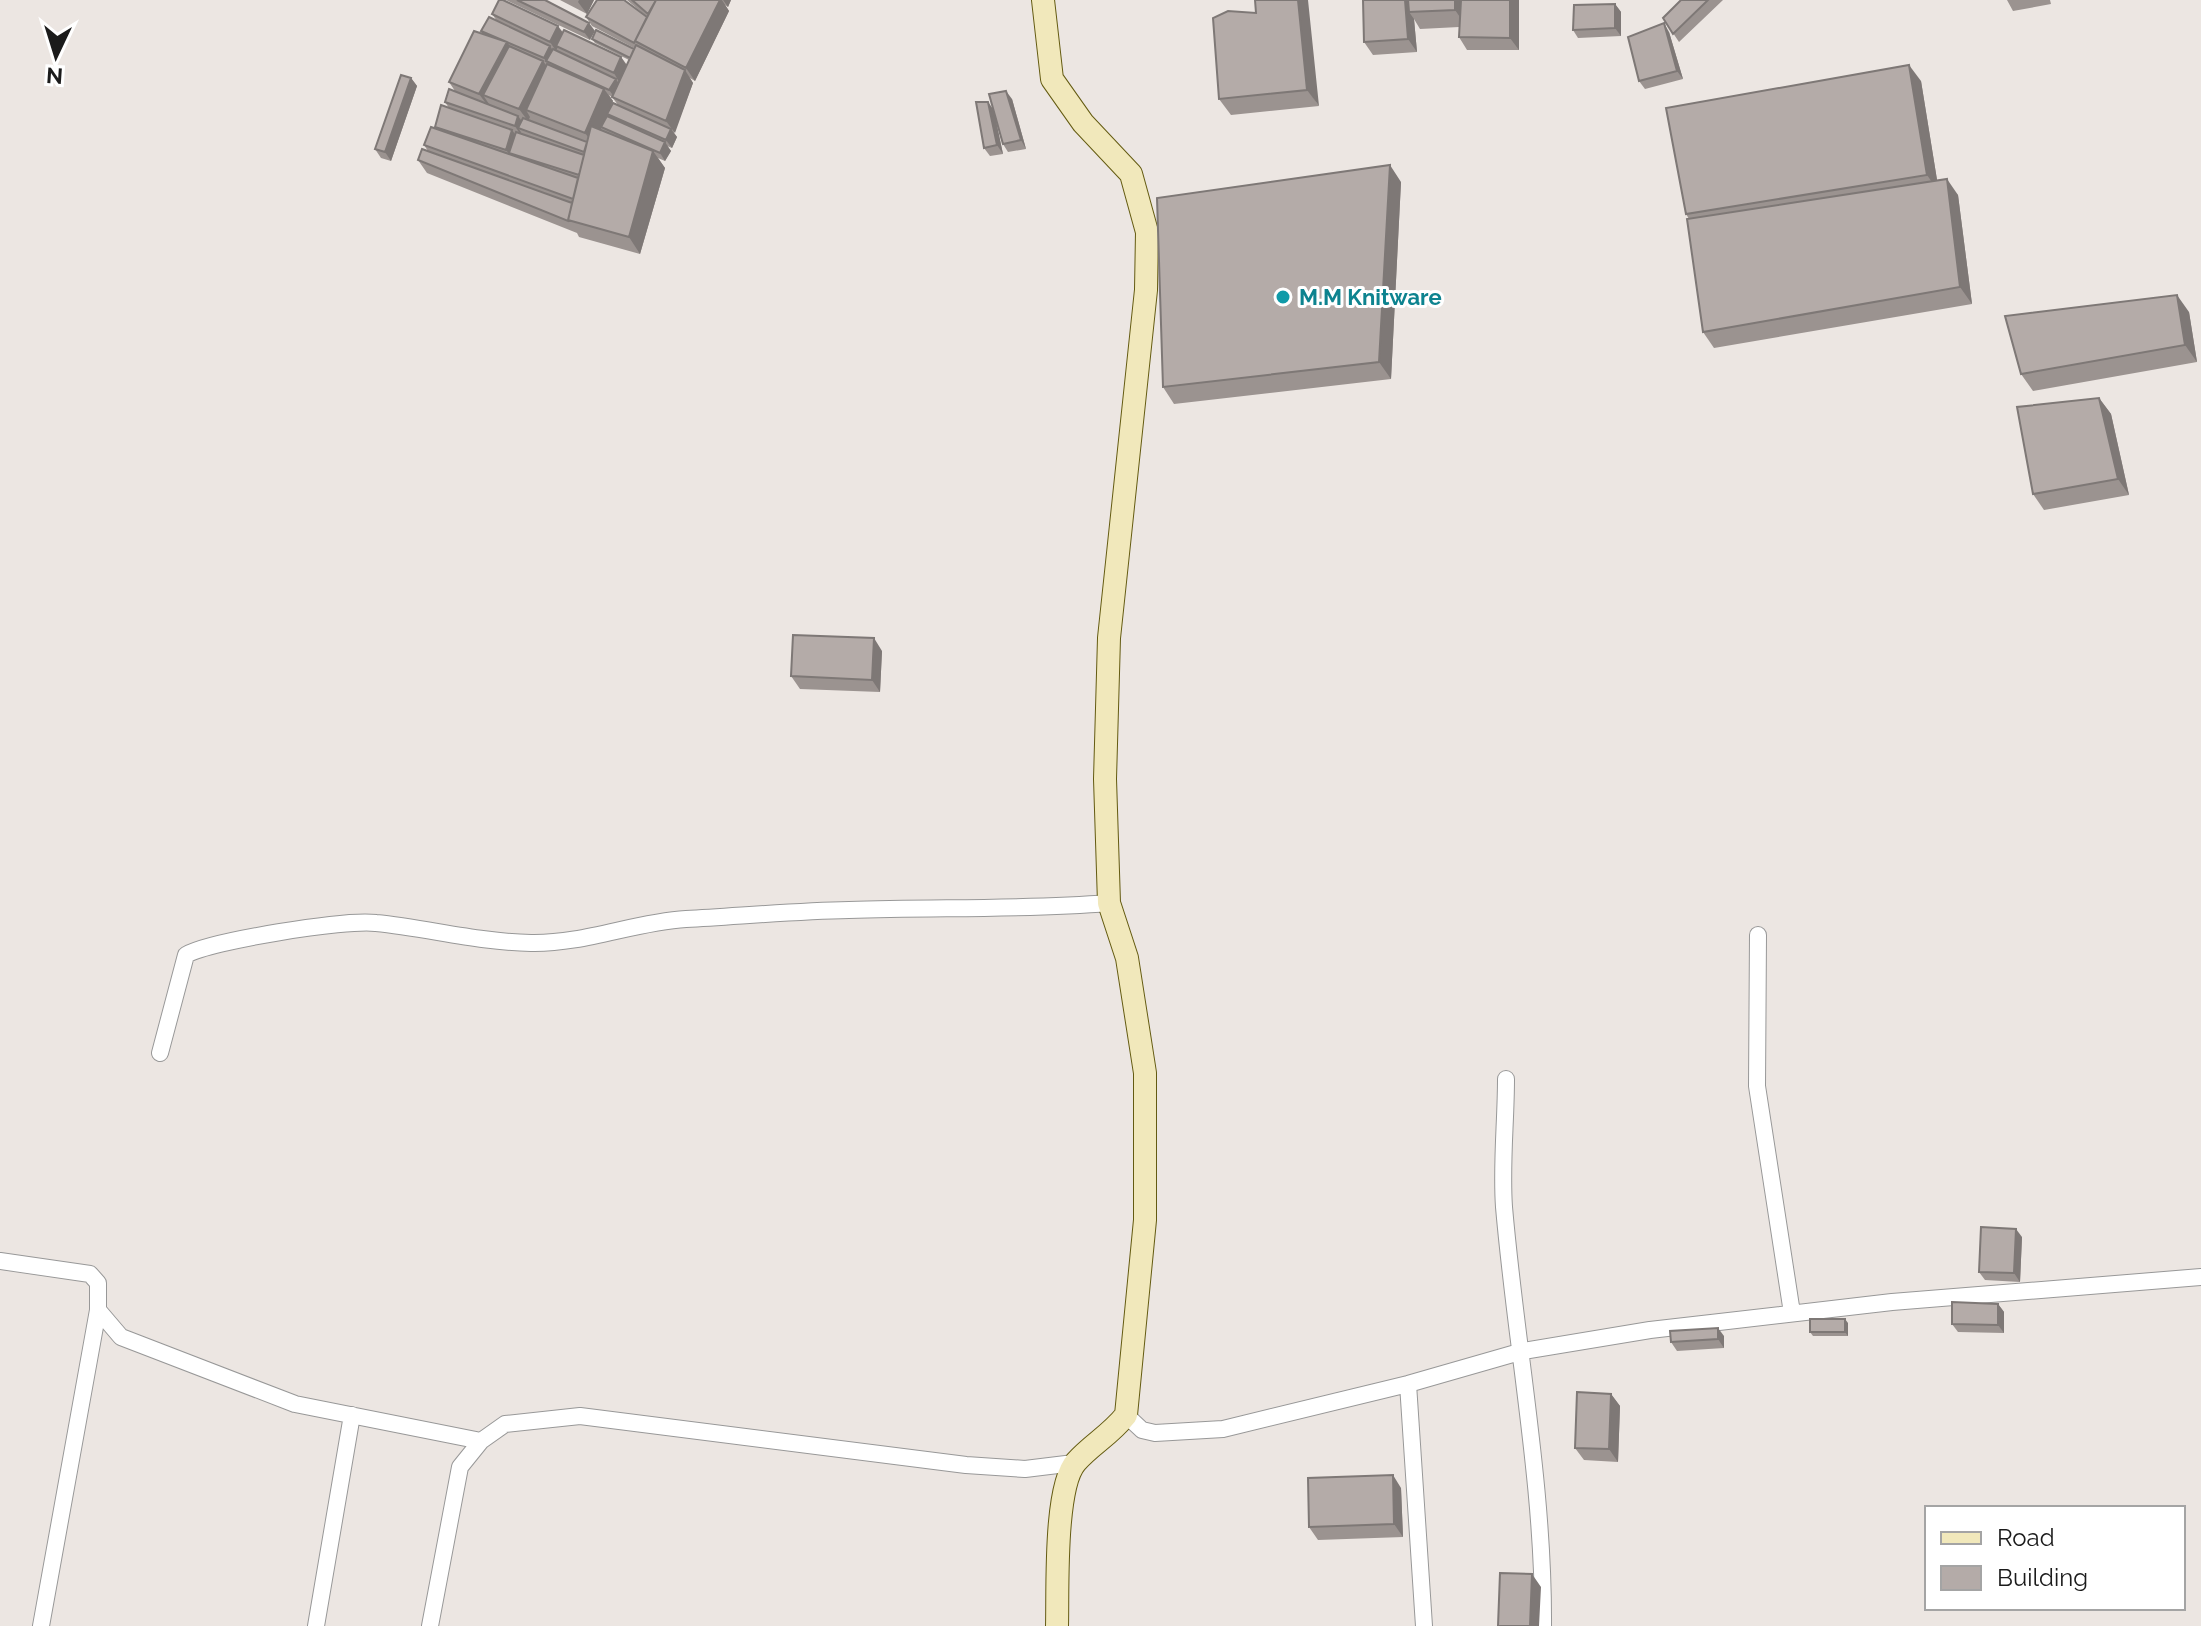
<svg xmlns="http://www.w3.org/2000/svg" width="2201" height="1626" viewBox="0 0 2201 1626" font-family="Raleway,sans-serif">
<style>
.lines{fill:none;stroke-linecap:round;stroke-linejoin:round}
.street-casing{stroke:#989898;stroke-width:18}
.secondary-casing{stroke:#645b11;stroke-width:24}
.street{stroke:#fff;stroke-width:16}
.secondary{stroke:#f1e8bb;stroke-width:22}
.wall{fill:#9b9390;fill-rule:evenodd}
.shaded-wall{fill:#7e7876}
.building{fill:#b4aba8;stroke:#7e7876;stroke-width:2}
.culture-dot{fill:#0f9aa8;stroke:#fff;stroke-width:3}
.labels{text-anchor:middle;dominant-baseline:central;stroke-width:6;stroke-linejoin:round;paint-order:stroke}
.culture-label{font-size:22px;font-weight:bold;fill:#0d838f;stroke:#fff;text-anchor:start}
</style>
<rect width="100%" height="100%" fill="#ece6e2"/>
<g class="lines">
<g class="street-casing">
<path id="street" d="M1758,935L1757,1086L1792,1313
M160,1053L186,955C210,941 346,919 376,923C427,928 479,942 531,943C585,944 634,922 686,919C741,916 795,911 849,910C936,907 1023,910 1109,903
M1506,1079C1506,1121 1501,1165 1504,1207C1516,1347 1544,1485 1543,1626
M0,1261L90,1274L98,1283V1310L121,1337L295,1404L481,1441
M1408,1384L1424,1626
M1126,1415L1142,1430L1155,1433L1223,1429L1408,1384L1523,1351L1650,1330L1892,1302L2201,1277
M41,1626L98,1310
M316,1626L352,1415
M430,1626L460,1467L481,1441L505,1424L580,1416L966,1465L1025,1469L1074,1463"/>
</g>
<g class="secondary-casing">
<path id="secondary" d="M1043,0L1052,79L1083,123L1131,174L1147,232L1146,290L1109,638L1105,779L1109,903L1127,958L1145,1073V1220L1126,1415C1109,1436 1092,1444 1076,1462C1054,1487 1058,1591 1057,1626"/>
</g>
<use href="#street" class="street"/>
<use href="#secondary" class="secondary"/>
</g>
<path class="wall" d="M506,0H545L589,23L590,40Z
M560,0H594L587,14Z
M627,0H731L728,7L725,5L729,11L695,81L690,78L693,83L674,133L677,137L672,148L667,146L671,151L665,161L658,158L665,168L640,254L579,237L577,233L427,173L418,160L428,151L424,145L436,129L435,127L449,108L445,102L455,91L449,82L484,34L481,31L497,21L492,14L562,33L621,57L627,65L629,60L595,43L592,39L634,49V48L592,26L586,17H647ZM609,95L612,97L618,105L609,111L613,101Z
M1363,0H1519V50H1467L1459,37V27L1420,29L1414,19L1417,52L1373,55L1364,42Z
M1681,0H1723L1679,42L1663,18Z
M2007,0H2050L2051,4L2013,11Z
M1615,4L1621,12V36L1578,38L1573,30Z
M1256,13L1319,106L1231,115L1219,99Z
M1669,32L1683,79L1645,89L1639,81Z
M411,78L417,86L391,161L381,158L375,149Z
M1921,81L1937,180L1958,195L1972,304L1714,348L1703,332L1689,219L1686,214Z
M1012,99L1026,149L1008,152L1003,144L996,122L1003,154L990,156L984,148L988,102L993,109Z
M1401,182L1391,379L1174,404L1163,387Z
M2189,312L2197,362L2033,391L2021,374Z
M2099,398L2111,414L2129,495L2044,510L2033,494Z
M882,651L880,692L800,689L791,676Z
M2022,1237L2020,1282L1985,1280L1979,1272Z
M1998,1304L2004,1312V1333L1958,1332L1952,1324Z
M1848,1323V1336H1813L1810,1332Z
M1724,1336V1348L1677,1351L1671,1342Z
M1611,1394L1620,1406L1618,1462L1584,1460L1575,1448Z
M1401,1488L1403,1537L1318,1540L1309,1527Z"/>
<path class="shaded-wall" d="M579,0H594L587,14L578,2Z
M720,0H722L729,11L695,81L686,68Z
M723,0H731L728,7Z
M1298,0H1308L1319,106L1307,90Z
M1405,0H1410L1409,12L1414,19L1417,52L1408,39Z
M1455,0H1466L1467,27L1455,10Z
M1510,0H1519V50L1510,38Z
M1615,4L1621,12V36L1615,28Z
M589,23L595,31L590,40L584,32Z
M1664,23L1669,32L1683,79L1677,71Z
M558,26L564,34L556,51L550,42Z
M507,42L516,55L483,95L489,104L488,106L479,94Z
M550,46L556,55L546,61L549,67L544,58Z
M621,57L627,66L619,82L614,73Z
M543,61L552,73L526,110L530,117L528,121L519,109Z
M1909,65L1921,81L1939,192L1927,175Z
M685,70L693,83L675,133L666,121Z
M411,78L417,86L391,161L385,152Z
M616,79L621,87L615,98L609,90Z
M604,89L613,101L594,145L585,133Z
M1006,91L1012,99L1026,149L1021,140Z
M988,102L994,111L1003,154L997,145Z
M518,116L524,124L518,128L521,132L520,134L515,126Z
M671,129L677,137L672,148L666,140Z
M512,130L518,138L509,153L512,158L506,150Z
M665,142L671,151L665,161L660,153Z
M653,151L665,168L640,254L629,237Z
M1390,165L1401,182L1391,379L1379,362Z
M1947,179L1958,195L1972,304L1960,287Z
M2177,295L2189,312L2197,362L2185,345Z
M2099,398L2111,414L2129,495L2118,479Z
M874,638L882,651L880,692L872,680Z
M2016,1229L2022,1237L2020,1282L2014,1273Z
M1998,1304L2004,1312V1333L1998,1325Z
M1845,1319L1848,1323V1336L1845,1332Z
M1718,1328L1724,1336V1348L1718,1339Z
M1611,1394L1620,1406L1618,1462L1609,1449Z
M1393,1475L1401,1488L1403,1537L1394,1524Z
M1532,1574L1541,1587L1539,1626H1530Z"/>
<path class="building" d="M499,0H503L558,26L550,42L492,14Z
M517,0H545L589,23L584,32Z
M597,0H624L647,17L634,43L586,17Z
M632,0H656L648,14Z
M656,0H720L686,68L635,41Z
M1255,0H1298L1307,90L1219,99L1213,18L1228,11L1256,13Z
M1363,0H1405L1408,39L1364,42Z
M1408,0H1455V10L1409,12Z
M1461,0H1510V38L1459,37Z
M1681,0H1708L1673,34L1663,18Z
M1615,4V28L1573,30L1574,5Z
M489,17L550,46L544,58L481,31Z
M1664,23L1677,71L1639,81L1628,37Z
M564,30L621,57L614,73L556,46Z
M596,30L634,49L630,58L592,39Z
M474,31L507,42L479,94L449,82Z
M636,45L685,70L666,121L612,97Z
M509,46L543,61L519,109L483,95Z
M553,49L616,79L609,90L546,61Z
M547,64L604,89L585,133L526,110Z
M1909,65L1927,175L1686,214L1666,108Z
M401,75L411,78L385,152L375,149Z
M449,89L518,116L515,126L445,102Z
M1006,91L1021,140L1003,144L989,94Z
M976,102H988L997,145L984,148Z
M613,103L671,129L666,140L607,114Z
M441,105L512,130L506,150L435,127Z
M607,116L665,142L660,153L601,127Z
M523,118L587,142L584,152L518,128Z
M591,126L653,151L629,237L568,220Z
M431,127L578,178L573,199L424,145Z
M516,132L584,155L579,175L509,153Z
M422,149L572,203L568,221L418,160Z
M1390,165L1379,362L1163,387L1157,198Z
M1947,179L1960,287L1703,332L1687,219Z
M2177,295L2185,345L2021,374L2005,316Z
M2099,398L2118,479L2033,494L2017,407Z
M793,635L874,638L872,680L791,676Z
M1981,1227L2016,1229L2014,1273L1979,1272Z
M1952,1302L1998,1304V1325L1952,1324Z
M1810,1319H1845V1332H1810Z
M1718,1328V1339L1671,1342L1670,1331Z
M1577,1392L1611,1394L1609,1449L1575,1448Z
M1393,1475L1394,1524L1309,1527L1308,1478Z
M1500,1573L1532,1574L1530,1626H1498Z"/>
<circle class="culture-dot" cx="1283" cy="297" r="8"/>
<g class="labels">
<g class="culture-label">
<text x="1299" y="297">M.M Knitware</text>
</g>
</g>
<rect x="1925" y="1506" width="260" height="104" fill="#ffffff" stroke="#a4a4a4" stroke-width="2"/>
<rect x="1941" y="1532" width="40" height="12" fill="#f1e8bb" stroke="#a4a4a4" stroke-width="2"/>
<text x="1997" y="1546" font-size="24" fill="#1b1b1b">Road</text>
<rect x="1941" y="1566" width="40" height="24" fill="#b4aba8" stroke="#a4a4a4" stroke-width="2"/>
<text x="1997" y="1586" font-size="24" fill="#1b1b1b">Building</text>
<g transform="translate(56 56) rotate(184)" stroke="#ffffff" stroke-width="6" paint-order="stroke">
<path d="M0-6L14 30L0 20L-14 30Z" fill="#1b1b1b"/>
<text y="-12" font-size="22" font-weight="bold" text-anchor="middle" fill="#1b1b1b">N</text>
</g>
</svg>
